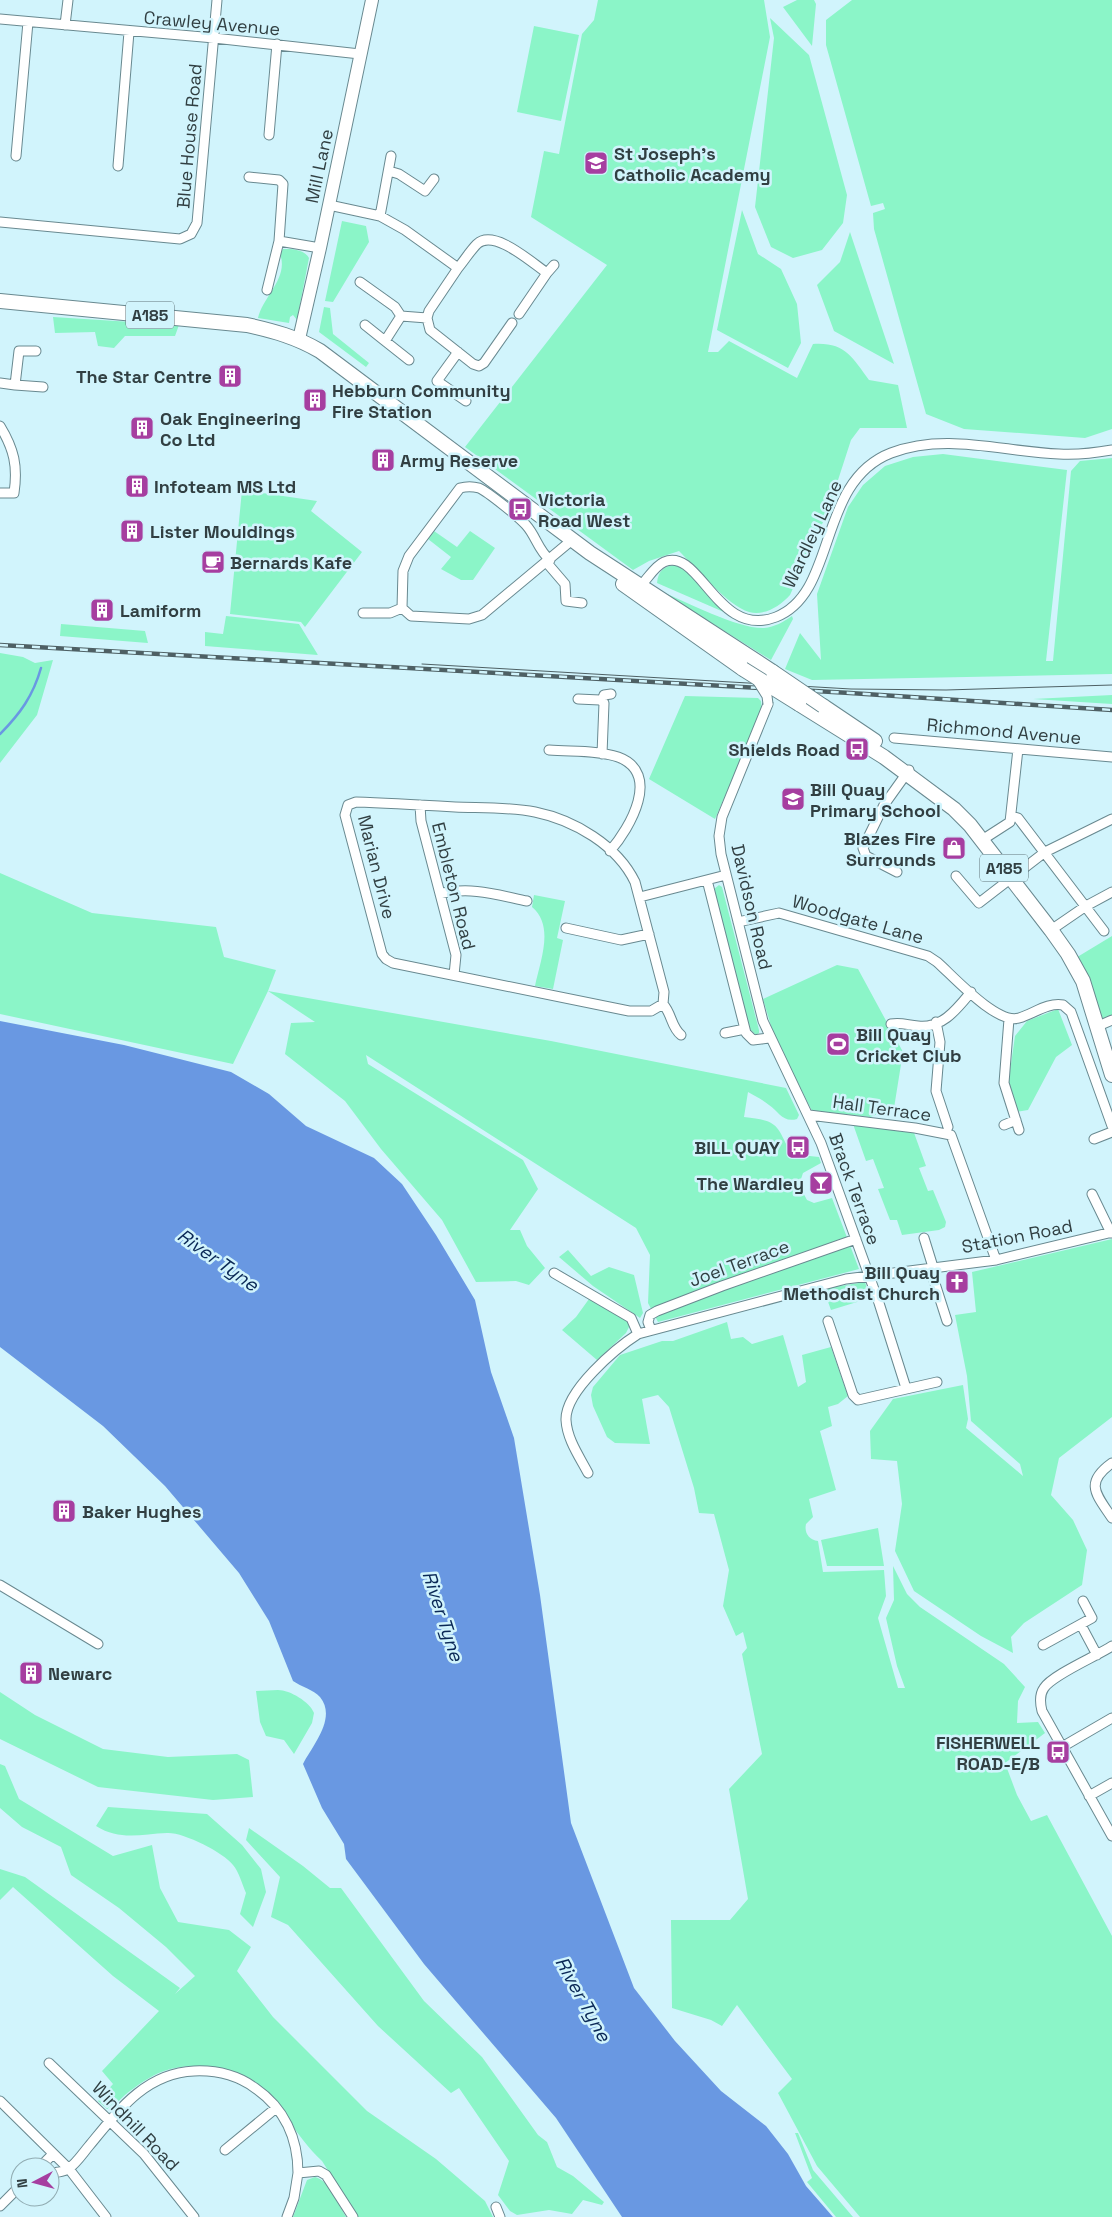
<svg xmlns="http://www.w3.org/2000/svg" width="1112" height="2217" viewBox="0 0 1112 2217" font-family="'Space Grotesk',sans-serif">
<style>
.green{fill:#8bf5c8}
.water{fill:#6998e2}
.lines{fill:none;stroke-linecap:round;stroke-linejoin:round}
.stream{stroke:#6998e2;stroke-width:2.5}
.street-casing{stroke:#698990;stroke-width:11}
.secondary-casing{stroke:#698990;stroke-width:14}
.primary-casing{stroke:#698990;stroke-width:16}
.street{stroke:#fff;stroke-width:9}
.secondary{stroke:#fff;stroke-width:12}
.primary{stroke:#fff;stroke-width:14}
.tram{stroke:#4e6064;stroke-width:1}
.rail-casing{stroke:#4e6064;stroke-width:4.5}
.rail{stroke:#d1f4fc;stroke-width:2.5;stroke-dasharray:8;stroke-linecap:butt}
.street-bridge-casing{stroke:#698990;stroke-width:11;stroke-linecap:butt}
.primary-bridge-casing{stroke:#698990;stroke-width:16;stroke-linecap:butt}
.street-bridge{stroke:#fff;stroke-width:9}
.primary-bridge{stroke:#fff;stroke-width:14}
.labels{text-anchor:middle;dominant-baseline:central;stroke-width:5;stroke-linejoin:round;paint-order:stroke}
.shield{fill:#d1f4fc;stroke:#61757a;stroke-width:1}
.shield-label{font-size:16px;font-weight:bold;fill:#313f42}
.street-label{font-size:18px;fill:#313f42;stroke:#d1f4fc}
.poi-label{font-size:18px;font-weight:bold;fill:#313f42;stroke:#d1f4fc;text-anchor:start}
.water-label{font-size:19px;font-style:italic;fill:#0a2856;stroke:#d1f4fc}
</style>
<rect width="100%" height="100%" fill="#d1f4fc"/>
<path class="green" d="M598,0H764L770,37L708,352H718L729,341L797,378L813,344C845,342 852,357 869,380L898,385L907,428H860L851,440L828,511L790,595C780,606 765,616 749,612C728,606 695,567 679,551L649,561L633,570L465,447L607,265L531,217L544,151L559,154L582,34L594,20Z
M797,0H814L816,4L812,46L783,7Z
M852,0H1112V429L1085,438L964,429L926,414L874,229L873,213L885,209L883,203L871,206L826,45V20Z
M770,18L809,55L847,195L843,223L822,250L793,258L771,247L755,207L774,38Z
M534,26L579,35L561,121L517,112Z
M742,210L758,254L781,269L797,304L801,343L788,368L717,330Z
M342,221L366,226L369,242L333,302L325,301Z
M850,232L894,364L834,331L817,285L840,262Z
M283,249C292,249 304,249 309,258L297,320L293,315L290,317L289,323L258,318C263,296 289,278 280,254Z
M324,307L330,308L333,334L369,363L366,367L319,332Z
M53,317L179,325L175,336H125L114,348L98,346L95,332L55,333Z
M943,454L1067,470L1046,661H1053L1071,471L1080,461L1112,458V674L812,680L785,669L800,633L821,660L817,594L848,507L863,485L885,466L913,457Z
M242,490L317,501L311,511L362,552L305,627L301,622L230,614Z
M434,531L457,547L470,531L495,548L473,580H461L441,569L451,557L428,539Z
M675,565C693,569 710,601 726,613L657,583C658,571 664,566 675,565Z
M662,592C687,602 738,629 764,628C775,627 783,622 792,616L793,619L771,660Z
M226,616L299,624L318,655L205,646V632L223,634Z
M61,624L145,631L148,643L60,636Z
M0,653L23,657L35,663L53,660L37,715L0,763Z
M1112,695V704L1033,699Z
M685,696L758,698L761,701L762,711L715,819L649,779Z
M0,873L92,913L216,927L224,957L276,970L268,991L551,1041L786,1088L799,1115L797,1119C783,1123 779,1112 769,1105C763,1100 755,1096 748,1092L744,1117C779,1121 776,1124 791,1154L819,1157L821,1163L803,1173L799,1185L807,1200L814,1203L832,1198L859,1269L658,1322L648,1303L650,1255L636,1228L366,1055L368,1064L523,1160L538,1189L510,1230H520L527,1246L545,1268L529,1285L516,1281L476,1282L442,1220L381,1149L345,1101L285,1054L291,1023L315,1022L268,991L233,1064L0,1014Z
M719,885L722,887L759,1030V1033L756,1035L750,1029L714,889Z
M534,895L565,901L557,938L563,940L553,989L535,986C540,961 555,926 532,907Z
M1112,936V1018L1098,1025L1074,959Z
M837,965L858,969L903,1052L894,1108L870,1117L812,1111L774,1036L763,999Z
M1058,1009L1072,1045L1056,1057L1028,1110L1016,1112L1008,1085L1015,1036L1027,1021Z
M853,1124L913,1130L926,1166L919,1168L928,1191L933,1190L946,1222L945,1227L939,1230L902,1235L897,1220H890L878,1189L884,1188L873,1159L866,1161Z
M1112,1239V1417L1059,1458L1051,1495L1073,1520L1087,1550L1082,1585L1024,1623L1011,1637L1013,1653L981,1636L914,1591L895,1551L902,1504L897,1461L871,1459L870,1431L893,1399L963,1385L968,1419L966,1428L1023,1476L1020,1464L971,1421L967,1376L955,1315L976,1312L972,1272Z
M568,1250L591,1276L609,1267L634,1275L643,1313L640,1318L593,1286L559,1257Z
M865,1282L870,1298L831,1310L824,1291L834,1287Z
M589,1299L626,1320L630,1325L626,1333L597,1360L562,1330L576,1317Z
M727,1322L731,1339L743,1337L752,1344L783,1335L798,1387L806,1382L802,1355L831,1347L848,1396L838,1404L828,1407L832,1426L820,1431L836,1490L809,1499L813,1517L806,1524C804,1533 809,1540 818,1541L823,1572L884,1570L886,1596L878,1618L898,1688H905L897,1666L886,1618L894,1600L893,1566L907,1594L920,1607L1004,1664L1025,1687L1018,1701L1017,1723L1038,1722L1045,1733L1005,1763L1017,1795L1031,1821L1047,1815L1112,1936V2217H860L817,2166L778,2093L792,2079L737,2005L722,2026L711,2020L672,2008L671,1920H730L748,1899L729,1789L762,1754L742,1654L747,1648L743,1632L736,1636L723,1606L729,1570L714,1514L699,1513L694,1488L669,1407L658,1395L642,1399L650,1444L615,1443L607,1437L593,1406L591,1395L593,1387L620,1355L662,1341H673Z
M878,1528L884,1566H827L821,1540Z
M278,1690C290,1690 310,1702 314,1713L312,1723L294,1754L284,1740L266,1736L260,1722L256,1691Z
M0,1692L35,1715L103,1749L168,1757L237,1754L249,1760L253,1797L213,1800L98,1787L0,1739Z
M0,1764L5,1766L19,1799L113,1856L152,1845L160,1888L178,1922L229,1930L251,1947L237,1971L273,2017L367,2111L436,2159L485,2201L493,2217H358L322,2161C284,2126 275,2078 217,2068C200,2065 180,2065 164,2071C150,2076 136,2086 125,2095C118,2101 116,2106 107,2109L98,2101L113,2084L102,2071L159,2011L113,1976L13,1887L0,1900V1869L25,1877L180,1988L175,1994L195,1976L166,1947L119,1908L71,1875L61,1847L22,1827L0,1808Z
M108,1807L207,1814L242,1845L261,1869L266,1892L253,1927L240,1914L246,1893C242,1884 239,1872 233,1865C223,1852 183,1832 167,1833C141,1834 120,1841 96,1826Z
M249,1828L303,1866L330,1888H341L424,2001L482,2057L538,2135L547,2142L557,2167L573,2176L604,2202L602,2205L583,2200L572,2214L549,2210L517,2215L510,2211L498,2195L509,2161L459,2088L451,2093L378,2026L288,1925L271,1917L280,1877L246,1840Z
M795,2133H798L813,2170L853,2217H836L807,2182L812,2178Z
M315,2177C331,2182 338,2203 346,2217H293L307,2180Z"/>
<path class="water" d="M0,1021L124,1045L231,1072L269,1094L306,1126L374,1158L402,1184L436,1235L475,1300L491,1372L514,1438L540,1595L571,1823L634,1988L675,2041L721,2091L766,2126L788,2154L806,2186L833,2217H622L556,2118L424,1964L346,1859L344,1844L322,1808L303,1764C313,1745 337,1718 320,1697C314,1690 300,1686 293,1681L269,1621L239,1573L165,1486L103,1426L0,1347Z"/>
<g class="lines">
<path class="stream" d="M0,734C20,714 33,696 41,668"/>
<g class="street-casing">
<path id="street" d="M0,19L214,38L360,54
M65,25L68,0
M269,135L277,44
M16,156L28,22
M118,166L129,32
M389,171L399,174L425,191L434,179
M249,177L279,180L283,184L279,241L267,290
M329,205L380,216L405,230L458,268C464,261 470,251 477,244C494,228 532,263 547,273L554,265
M380,216L391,156
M0,222L180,239L191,234L197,223L217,0
M279,241L320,248
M458,268L429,311L427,318L430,330L473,364L479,366L484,363L512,323
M360,282L395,307L401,316L427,318
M519,314L547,273
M365,325L385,341L401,316
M385,341L409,360
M458,352L437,381L466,401
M0,383L15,385L19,351H36
M15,385L43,387
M0,426C14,449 18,466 14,493H0
M550,560C538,550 536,536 526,525C519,517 488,492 479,488C472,486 467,486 460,488L409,556L403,571L402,608L411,616L469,619L482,615L572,540
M547,563L565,584L566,601L582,603
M637,589C647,581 653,567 664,562C700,546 717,640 776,617C838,593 816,482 891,453C946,432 1003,452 1059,454C1077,455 1095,453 1112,450
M363,613H390L402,608
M578,699L600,700L604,703L602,754
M602,701L604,695L611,694
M768,704L722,817L719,836L721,854L763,1021L821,1143L879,1303L906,1388
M894,738L1112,757
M549,750C571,752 597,750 618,757C662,773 630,828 610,851
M356,802C389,803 422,805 455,807C481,808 510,807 535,812C574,820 617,845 635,882L664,992L663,1004L651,1011H629L393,963L386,959L382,954L345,815L348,805Z
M420,805L421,821L456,955L454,975
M1011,816L1018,818L1104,931
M982,840L1010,822L1018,749
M897,872L866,856L863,848L884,805L909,770
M956,876L979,903L1045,852L1112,819
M707,880L746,1033L753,1040L769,1038
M440,894C470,886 498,895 527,901
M640,897L726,875
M738,922L779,913L928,956L937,962C953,976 997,1025 1019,1018C1033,1014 1048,1002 1063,1005L1071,1012L1112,1126
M566,928L621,940L649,934
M1051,930L1086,906L1112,892
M663,1004C672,1014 671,1027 681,1035
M1009,1019L1004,1083L1019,1130
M936,1022L940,1042L936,1091L948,1127
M891,1024C901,1022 907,1025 918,1026C942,1029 957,1009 971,992
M1096,1027L1112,1020
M725,1033L745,1029
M809,1115L915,1128L951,1135L996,1260
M1004,1125L1016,1120
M1094,1139L1112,1132
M1092,1194L1111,1233
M924,1238L933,1267
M930,1268L947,1321
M554,1273L631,1318L638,1334
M828,1321L853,1395L858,1400L937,1382
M651,1330L648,1322L650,1315L657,1311L722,1286L856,1239
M1112,1463C1084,1483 1096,1494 1112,1518
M588,1473C579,1456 567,1439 566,1420C565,1391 616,1348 638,1334L846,1279L996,1260L1112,1232
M0,1585L98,1644
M1081,1625L1097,1655
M1043,1645L1092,1618L1083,1601
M1112,1646C1097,1656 1052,1675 1044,1688C1039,1695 1040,1703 1042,1711L1112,1836
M1062,1747L1112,1718
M1089,1796L1112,1783
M49,2063L144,2154L194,2217
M0,2101L69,2169L106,2217
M225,2150L276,2108
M40,2167L53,2154
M50,2174C55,2172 64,2172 68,2169C76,2164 83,2153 89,2146C117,2112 145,2073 194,2071C216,2070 237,2075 255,2088C284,2108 298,2138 298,2173L319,2171L326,2175L353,2217
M0,2206L20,2186
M496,2207L500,2217
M287,2217L294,2198L298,2173"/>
</g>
<g class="secondary-casing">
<path id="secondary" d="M299,339L320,248L372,0"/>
</g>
<g class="primary-casing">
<path id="primary" d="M0,301L247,325C274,331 296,337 320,351L590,553L773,672
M623,584L743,669
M799,704L884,757L954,809L970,825L1051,930L1068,954L1083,981L1112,1075
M823,706L875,741"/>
</g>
<use href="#street" class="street"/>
<use href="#secondary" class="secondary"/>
<use href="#primary" class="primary"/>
<path class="tram" d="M422,664L851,689L946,690L1112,685"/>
<g class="rail-casing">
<path id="rail" d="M0,645L850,693L1112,710"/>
</g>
<use href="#rail" class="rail"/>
<g class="street-bridge-casing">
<path id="street-bridge" d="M757,680L767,696L768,704"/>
</g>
<g class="primary-bridge-casing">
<path id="primary-bridge" d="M743,669L799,704
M773,672L823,706"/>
</g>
<use href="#street-bridge" class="street-bridge"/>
<use href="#primary-bridge" class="primary-bridge"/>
</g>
<defs>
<g id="school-square" transform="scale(1.25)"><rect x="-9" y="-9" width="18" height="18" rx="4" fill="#a63ea0" stroke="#d1f4fc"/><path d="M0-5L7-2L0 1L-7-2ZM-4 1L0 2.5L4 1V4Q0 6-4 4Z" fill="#fff"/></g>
<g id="building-square" transform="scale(1.25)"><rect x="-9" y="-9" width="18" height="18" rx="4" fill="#a63ea0" stroke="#d1f4fc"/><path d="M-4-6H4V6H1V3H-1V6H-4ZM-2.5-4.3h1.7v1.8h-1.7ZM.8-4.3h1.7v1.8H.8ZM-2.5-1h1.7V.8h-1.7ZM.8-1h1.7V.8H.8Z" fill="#fff"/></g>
<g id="bus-square" transform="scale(1.25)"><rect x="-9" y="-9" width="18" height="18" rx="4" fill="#a63ea0" stroke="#d1f4fc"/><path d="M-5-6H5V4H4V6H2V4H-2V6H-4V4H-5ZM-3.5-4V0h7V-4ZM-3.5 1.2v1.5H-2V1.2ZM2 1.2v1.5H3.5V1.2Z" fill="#fff"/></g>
<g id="cafe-square" transform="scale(1.25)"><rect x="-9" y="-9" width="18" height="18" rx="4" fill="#a63ea0" stroke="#d1f4fc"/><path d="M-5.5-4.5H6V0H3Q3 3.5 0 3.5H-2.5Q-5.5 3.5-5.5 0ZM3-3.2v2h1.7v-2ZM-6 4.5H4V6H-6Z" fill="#fff"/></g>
<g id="shop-square" transform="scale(1.25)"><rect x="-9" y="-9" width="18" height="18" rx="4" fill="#a63ea0" stroke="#d1f4fc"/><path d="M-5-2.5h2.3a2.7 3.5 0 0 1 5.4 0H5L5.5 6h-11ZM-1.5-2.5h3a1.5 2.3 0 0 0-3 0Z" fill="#fff"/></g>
<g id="stadium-square" transform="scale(1.25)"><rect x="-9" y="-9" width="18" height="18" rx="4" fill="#a63ea0" stroke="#d1f4fc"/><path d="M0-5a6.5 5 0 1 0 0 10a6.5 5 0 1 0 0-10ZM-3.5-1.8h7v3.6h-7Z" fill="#fff"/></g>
<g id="bar-square" transform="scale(1.25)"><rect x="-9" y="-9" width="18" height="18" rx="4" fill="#a63ea0" stroke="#d1f4fc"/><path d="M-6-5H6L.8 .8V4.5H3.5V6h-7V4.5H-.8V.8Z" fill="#fff"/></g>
<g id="church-square" transform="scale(1.25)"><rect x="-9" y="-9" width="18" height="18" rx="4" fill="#a63ea0" stroke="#d1f4fc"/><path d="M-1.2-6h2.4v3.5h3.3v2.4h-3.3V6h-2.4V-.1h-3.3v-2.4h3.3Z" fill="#fff"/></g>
</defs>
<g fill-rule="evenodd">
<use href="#school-square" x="596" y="163"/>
<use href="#building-square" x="230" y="376"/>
<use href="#building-square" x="315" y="400"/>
<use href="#building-square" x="142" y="428"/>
<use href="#building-square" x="383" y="460"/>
<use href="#building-square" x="137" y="486"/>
<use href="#bus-square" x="520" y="509"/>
<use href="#building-square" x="132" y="531"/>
<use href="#cafe-square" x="213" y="562"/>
<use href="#building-square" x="102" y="610"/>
<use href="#bus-square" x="857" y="749"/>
<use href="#school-square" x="793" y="799"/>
<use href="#shop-square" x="954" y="848"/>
<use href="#stadium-square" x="838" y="1044"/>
<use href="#bus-square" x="798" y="1147"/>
<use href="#bar-square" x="821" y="1183"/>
<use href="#church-square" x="957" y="1282"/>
<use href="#building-square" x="64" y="1511"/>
<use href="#building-square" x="31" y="1673"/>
<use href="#bus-square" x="1058" y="1752"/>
</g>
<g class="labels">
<g class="shield">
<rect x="126" y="301.5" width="48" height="27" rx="4"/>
<rect x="980" y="854.5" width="48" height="27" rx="4"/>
</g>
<g class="shield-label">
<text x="150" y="315">A185</text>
<text x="1004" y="868">A185</text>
</g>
<g class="street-label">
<text transform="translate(212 23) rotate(5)">Crawley Avenue</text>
<text transform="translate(189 136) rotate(-85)">Blue House Road</text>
<text transform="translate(319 166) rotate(-78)">Mill Lane</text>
<text transform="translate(812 534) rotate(-65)">Wardley Lane</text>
<text transform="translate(1004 731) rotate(5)">Richmond Avenue</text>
<text transform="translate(377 867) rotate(76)">Marian Drive</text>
<text transform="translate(454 886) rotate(76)">Embleton Road</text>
<text transform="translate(752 907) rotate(77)">Davidson Road</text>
<text transform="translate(858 919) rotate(16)">Woodgate Lane</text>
<text transform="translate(882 1108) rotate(8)">Hall Terrace</text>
<text transform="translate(855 1189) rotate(70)">Brack Terrace</text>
<text transform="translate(1017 1236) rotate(-11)">Station Road</text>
<text transform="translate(739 1263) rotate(-20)">Joel Terrace</text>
<text transform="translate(136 2126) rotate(46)">Windhill Road</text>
</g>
<g class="poi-label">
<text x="614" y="153">St Joseph's<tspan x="614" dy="21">Catholic Academy</tspan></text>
<text x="212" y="376" text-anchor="end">The Star Centre</text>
<text x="332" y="390">Hebburn Community<tspan x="332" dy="21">Fire Station</tspan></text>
<text x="160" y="418">Oak Engineering<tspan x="160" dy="21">Co Ltd</tspan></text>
<text x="400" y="460">Army Reserve</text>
<text x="154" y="486">Infoteam MS Ltd</text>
<text x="538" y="499">Victoria<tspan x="538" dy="21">Road West</tspan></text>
<text x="150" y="531">Lister Mouldings</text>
<text x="230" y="562">Bernards Kafe</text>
<text x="120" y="610">Lamiform</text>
<text x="840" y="749" text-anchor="end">Shields Road</text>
<text x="810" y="789">Bill Quay<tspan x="810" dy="21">Primary School</tspan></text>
<text x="936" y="838" text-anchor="end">Blazes Fire<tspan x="936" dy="21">Surrounds</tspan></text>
<text x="856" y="1034">Bill Quay<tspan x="856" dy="21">Cricket Club</tspan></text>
<text x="780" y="1147" text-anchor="end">BILL QUAY</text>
<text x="804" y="1183" text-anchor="end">The Wardley</text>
<text x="940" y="1272" text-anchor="end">Bill Quay<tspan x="940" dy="21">Methodist Church</tspan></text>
<text x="82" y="1511">Baker Hughes</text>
<text x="48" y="1673">Newarc</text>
<text x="1040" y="1742" text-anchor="end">FISHERWELL<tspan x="1040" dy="21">ROAD-E/B</tspan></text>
</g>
<g class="water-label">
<text transform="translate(218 1260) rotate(35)">River Tyne</text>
<text transform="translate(443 1616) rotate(72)">River Tyne</text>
<text transform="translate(583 1999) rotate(61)">River Tyne</text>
</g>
</g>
<g transform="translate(35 2182) rotate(264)"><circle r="24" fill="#d1f4fc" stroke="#91acb2"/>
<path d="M0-4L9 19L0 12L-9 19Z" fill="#a63ea0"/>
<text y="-8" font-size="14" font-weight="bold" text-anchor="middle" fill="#313f42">N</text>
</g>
</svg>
